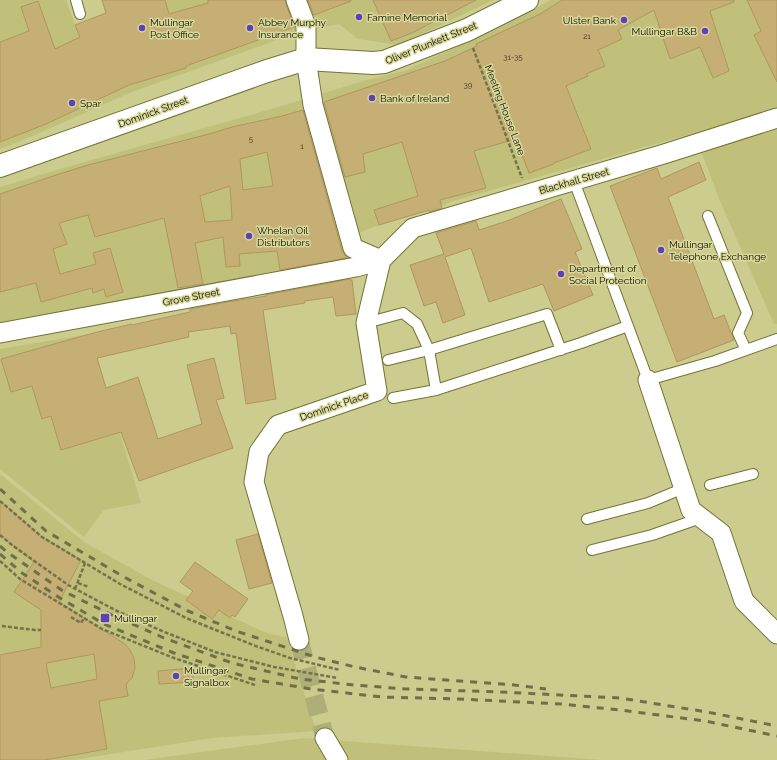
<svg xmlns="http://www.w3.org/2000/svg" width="777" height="760" viewBox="0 0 777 760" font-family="Raleway,sans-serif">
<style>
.built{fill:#c0c07a}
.building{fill:#c6af74;stroke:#af975d;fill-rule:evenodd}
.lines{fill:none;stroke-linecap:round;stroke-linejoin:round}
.minor-tunnel{stroke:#aeaf78;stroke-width:19;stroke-dasharray:19 10;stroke-linecap:butt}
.service-casing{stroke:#747337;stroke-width:12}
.minor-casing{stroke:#747337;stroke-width:21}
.secondary-casing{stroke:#747337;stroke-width:24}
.path{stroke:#74744c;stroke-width:2.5;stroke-dasharray:4 2;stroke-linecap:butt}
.service{stroke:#fff;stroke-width:10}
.minor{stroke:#fff;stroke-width:19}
.secondary{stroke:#fff;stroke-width:22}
.rail{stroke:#6f6f49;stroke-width:3;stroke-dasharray:7 7;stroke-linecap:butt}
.poi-dot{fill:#5d41b9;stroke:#d8d99a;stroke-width:1.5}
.labels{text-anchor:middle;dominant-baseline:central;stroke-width:3;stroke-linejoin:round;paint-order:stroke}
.number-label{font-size:8px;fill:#3b351d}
.poi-label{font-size:10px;fill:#0d0c00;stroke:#d8d99a;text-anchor:start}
.street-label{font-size:10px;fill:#0d0c00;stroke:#d8d99a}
</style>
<rect width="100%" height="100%" fill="#cbcc8d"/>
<path class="built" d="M0,0H66L75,25L106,13L102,0H286L299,32L129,93L35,135L0,149Z
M301,0H493L399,45L358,39L339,24L313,29Z
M551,0H777V324H774L720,201L694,133L453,201L441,206L379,225L356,234L347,263L0,329V187L60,169L282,106L363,81L404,71L501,27Z
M90,334L141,503L104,510L84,537L0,469V349Z
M0,474L84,542L152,580L264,632L287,638L316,731L212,738L73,760H0Z
M304,738L603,760H144Z"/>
<path class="building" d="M102,0H165L169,14L208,3V0H285L286,4L294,27L186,66V68L129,85L46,124L0,142V42L29,31L21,7L38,1L55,49L80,37L75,25L106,13Z
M308,0H351V1L314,15Z
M373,0H476L412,33L391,41Z
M562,0H734V2L710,11L729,71L713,78L700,47L670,59L654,10L618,30L622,39L598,50L605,66L586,74L588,76L566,86L591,149L554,163V164L529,173L516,139L474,151L486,188L440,200L442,208L429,212V210L379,225L374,210L418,196L402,142L363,154L365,172L345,177L324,102L445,61L477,46L476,44L540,14Z
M747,0H777V82L754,35L761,31Z
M303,110L342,251L347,258L280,270L277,251L239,254L240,266L226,267L223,237L195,243L203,284L178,288L164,218L95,237L88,215L59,223L67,244L53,249L60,274L96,264L93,253L110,248L123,292L106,297L104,289L93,293L92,288L41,302L36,283L0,292V194L53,176L88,165L209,134L232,127L282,116ZM267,152L273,186L243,190L240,159ZM230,186L232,220L205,222L200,196Z
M699,162L706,180L668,197L714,319L724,315L734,340L677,362L610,186L657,168L661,179Z
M561,199L582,249L575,252L593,295L554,311L543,284L489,302L471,248L445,257L465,315L443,323L436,302L424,306L410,265L444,254L436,233L476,221L479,230L507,221Z
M350,279V280H352L356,314L336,316L333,297L304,301L305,303L263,310L276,399L246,404L236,333L231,334L230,326L188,332L189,337L97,358L106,388L138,377L158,439L202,424L187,365L214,358L224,398L216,400L233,448L139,481L121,432L61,450L51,416L42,419L32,386L11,392L1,359L97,332L132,324V325L190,312V309L227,302L266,296L265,295Z
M0,501L42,537L81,560L59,602L125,644L130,650L134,658L135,668L132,678L126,684L128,696L99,701L107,749L45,760H0V655L41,647V610L14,592L34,562L12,545L0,535ZM94,654L97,679L51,688L46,663Z
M258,534L272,583L249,589L236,540Z
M195,562L248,599L235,617L232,615L230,618L219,610L212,619L186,600L193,591L180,582Z
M192,668L193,682L159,684L158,671Z"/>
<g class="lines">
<path class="minor-tunnel" d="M299,640L325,738"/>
<g class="service-casing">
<path id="service" d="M76,0L80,14
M574,181L648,380L715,361L777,339
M708,216L747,313L738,333L746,350
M366,323L403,313L417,324L429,350L436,390
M388,360L429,350L547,314L561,350
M393,398L436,390L581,343L628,326
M710,485L753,474
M587,519L648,503L684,488
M592,550L652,535L692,521L698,515"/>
</g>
<g class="minor-casing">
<path id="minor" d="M296,0L306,26V59L313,105L353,248L381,260
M0,333L356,267L381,260L413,228L664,154L777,118
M648,380L691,510L721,533L744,601L777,634
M299,640L293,616L254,482L259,452L278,425L377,391L366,323L381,260
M325,738L338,760"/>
</g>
<g class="secondary-casing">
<path id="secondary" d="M0,166L267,71L306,59L373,63L384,62L467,30L527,0"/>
</g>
<path class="path" d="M473,48L522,178
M0,501L42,537L120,584L186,618L253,645L290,658L340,670
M0,535L12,545L68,585L115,610L162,631L215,652L274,667L338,678
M0,561L20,579L102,629L174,658L255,685
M78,583L89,587
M75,589L85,563
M71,617L81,623L84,618
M2,626L35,630H41"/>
<use href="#service" class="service"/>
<use href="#minor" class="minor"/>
<use href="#secondary" class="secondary"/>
<path class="rail" d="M0,489L46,531L124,577L188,611L236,631L315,657L355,667L406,677L514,685L546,689
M0,546L7,552L63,591L112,615L164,638L232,663L300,679L354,685L406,689L501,692L620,698L707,712L777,726
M0,554L22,573L60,598L104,624L174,653L252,679L311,689L382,697L459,699L561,704L620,710L705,721L777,736"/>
</g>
<g class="poi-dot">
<circle cx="359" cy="17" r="4"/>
<circle cx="624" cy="20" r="4"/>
<circle cx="142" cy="28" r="4"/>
<circle cx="250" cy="28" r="4"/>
<circle cx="705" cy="31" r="4"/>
<circle cx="372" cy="98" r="4"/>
<circle cx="72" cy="103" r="4"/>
<circle cx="249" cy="236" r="4"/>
<circle cx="661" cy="250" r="4"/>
<circle cx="561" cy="274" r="4"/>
<rect x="100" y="613" width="10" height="10" rx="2"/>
<circle cx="176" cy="676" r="4"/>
</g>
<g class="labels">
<g class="number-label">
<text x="587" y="36">21</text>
<text x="513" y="57">31-35</text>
<text x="468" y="85">39</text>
<text x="251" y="139">5</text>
<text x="302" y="146">1</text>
</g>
<g class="poi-label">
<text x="367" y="17">Famine Memorial</text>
<text x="616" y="20" text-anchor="end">Ulster Bank</text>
<text x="150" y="22">Mullingar<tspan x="150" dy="12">Post Office</tspan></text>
<text x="258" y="22">Abbey Murphy<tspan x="258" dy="12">Insurance</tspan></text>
<text x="697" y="31" text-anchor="end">Mullingar B&amp;B</text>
<text x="380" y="98">Bank of Ireland</text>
<text x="80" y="103">Spar</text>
<text x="257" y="230">Whelan Oil<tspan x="257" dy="12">Distributors</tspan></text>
<text x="669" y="244">Mullingar<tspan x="669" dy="12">Telephone Exchange</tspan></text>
<text x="569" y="268">Department of<tspan x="569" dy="12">Social Protection</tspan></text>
<text x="114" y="618">Mullingar</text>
<text x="184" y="670">Mullingar<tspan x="184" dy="12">Signalbox</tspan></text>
</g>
<g class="street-label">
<text transform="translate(431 43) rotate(-22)">Oliver Plunkett Street</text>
<text transform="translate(505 110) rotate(69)">Meeting House Lane</text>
<text transform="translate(153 112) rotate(-20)">Dominick Street</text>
<text transform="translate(574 181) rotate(-16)">Blackhall Street</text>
<text transform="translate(191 297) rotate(-11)">Grove Street</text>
<text transform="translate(334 406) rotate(-19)">Dominick Place</text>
</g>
</g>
</svg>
